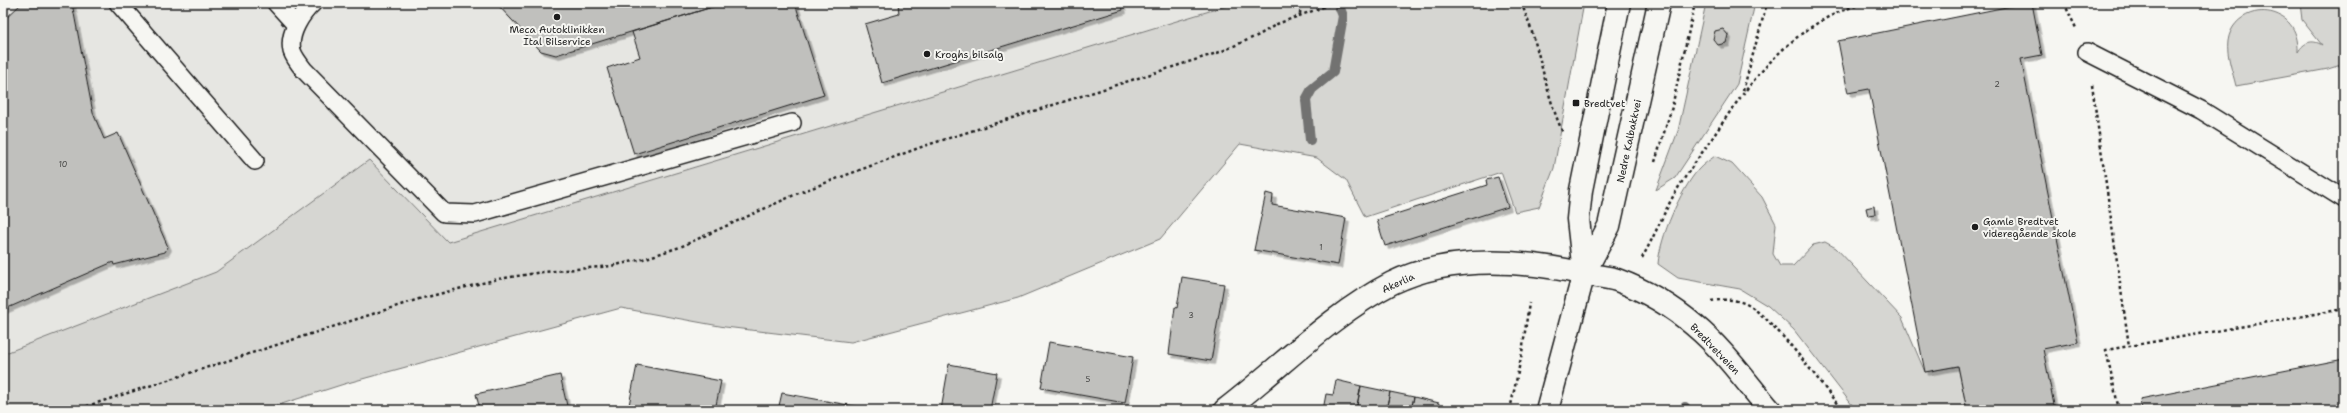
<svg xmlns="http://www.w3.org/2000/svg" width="2347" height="413" viewBox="0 0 2347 413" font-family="'Shantell Sans',sans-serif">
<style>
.built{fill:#e6e6e2}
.green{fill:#d6d6d2;stroke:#797977}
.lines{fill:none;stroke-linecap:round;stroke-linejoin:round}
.stream{stroke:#727271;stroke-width:10}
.building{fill:#c0c0bd;stroke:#1c1c1c;filter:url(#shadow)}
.service-casing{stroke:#1c1c1c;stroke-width:20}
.minor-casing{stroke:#1c1c1c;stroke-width:25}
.secondary-casing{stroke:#1c1c1c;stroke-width:25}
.path{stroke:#1c1c1c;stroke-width:2.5;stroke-dasharray:3 3;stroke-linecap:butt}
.service{stroke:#f6f6f2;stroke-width:17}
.minor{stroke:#f6f6f2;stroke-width:22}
.secondary{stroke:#f6f6f2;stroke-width:22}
.poi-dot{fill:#1c1c1c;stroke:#f6f6f2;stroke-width:1.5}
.labels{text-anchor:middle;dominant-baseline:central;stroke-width:4;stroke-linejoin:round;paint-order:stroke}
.number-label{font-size:8px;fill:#454544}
.poi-label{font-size:10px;fill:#1c1c1c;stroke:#f6f6f2;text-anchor:start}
.street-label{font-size:10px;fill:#1c1c1c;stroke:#f6f6f2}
</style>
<defs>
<filter id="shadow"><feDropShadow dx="3.5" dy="3.5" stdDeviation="0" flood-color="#0004"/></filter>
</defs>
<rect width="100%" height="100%" fill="#f6f6f2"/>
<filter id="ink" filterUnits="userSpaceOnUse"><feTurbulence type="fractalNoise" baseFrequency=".025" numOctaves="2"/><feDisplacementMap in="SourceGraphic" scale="8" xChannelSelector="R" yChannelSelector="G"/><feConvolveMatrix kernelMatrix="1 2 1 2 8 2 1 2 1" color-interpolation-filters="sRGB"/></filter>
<g filter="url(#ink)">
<path class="built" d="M3,3H1236L448,242L369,160L216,272L3,354Z"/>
<path class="green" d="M1236,3H1584L1554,168L1539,207L1515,212L1501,172L1365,217L1346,180L1317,158L1240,144L1160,239L1018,298L851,342L725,327L621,308L344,384L263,410H3V354L216,272L369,160L448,242Z
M1706,3H1755L1737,84L1675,178L1656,190L1678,131Z
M2300,3H2344V64L2328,69L2236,86C2233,73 2226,55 2228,41C2234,0 2300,0 2298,52C2304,42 2312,39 2322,45L2302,20Z
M1715,156L1732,164L1762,197L1776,224L1773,254L1780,266H1793L1813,245L1825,242L1836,248L1902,318L1925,372L1958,366L1967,410H1856L1794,330L1768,306L1740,289L1678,278L1658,264C1660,237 1680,191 1698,170C1703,164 1710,160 1715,156Z"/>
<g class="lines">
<path class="stream" d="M1310,140L1306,100L1312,89L1333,72L1343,16L1338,3
M1685,410V407"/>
</g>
<path class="building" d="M22,3H72L93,113L104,139L118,133L168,247L165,252L114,265L113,262L3,310V21Z
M496,3H725L556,55L541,51Z
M725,3H795L824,95L634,154L607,68L640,57L632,32Z
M898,3H1121L1123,10L882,83L865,24L899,14Z
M2026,3H2032L2042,55L2021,59L2078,342L2043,349L2055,410H1967L1958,366L1925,372L1869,89L1848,93L1838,41Z
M1723,29L1728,35L1726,43L1718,45L1713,39L1715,31Z
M1498,177L1508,207L1385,246L1377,220L1487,185L1486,180Z
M1266,193L1273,195L1272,205L1346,218L1338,265L1254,250Z
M1874,206L1875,215L1868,216L1866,208Z
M1182,277L1224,284L1211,361L1169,354L1175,307L1177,308Z
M1049,342L1133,357L1125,403L1041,388Z
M2344,359V410H2142L2140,399Z
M949,364L997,373L990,410H941Z
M637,365L721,381L715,410H628Z
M560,375L568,410H480L476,394Z
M1336,380L1361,386L1356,410H1323L1326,394L1333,395Z
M1361,386L1390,392L1386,410H1356Z
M1390,392L1414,397L1411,410H1386Z
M782,393L865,408V410H778Z
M1414,397L1439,403L1438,410H1411Z"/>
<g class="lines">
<g class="service-casing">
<path id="service" d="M118,3L255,161
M276,3L296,25
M313,3C301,14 288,34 292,51C294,57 300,65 304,70L444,213L475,214L792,123
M2087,52L2201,110L2344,199"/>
</g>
<g class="minor-casing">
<path id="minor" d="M1225,410C1280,368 1330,315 1392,283C1451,254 1523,260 1585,274C1595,276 1607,277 1617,280C1644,290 1673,307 1695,326C1723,349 1746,382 1770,410"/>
</g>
<g class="secondary-casing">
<path id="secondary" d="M1584,273L1578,219L1581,190L1619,3
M1547,410L1584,273L1609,226L1659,3"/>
</g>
<path class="path" d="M1521,3C1540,45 1544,91 1563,133
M2064,3L2076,28
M1300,14L1301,3
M2092,85L2129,346
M1743,91L1767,3
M1655,162L1672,107L1695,3
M1642,258C1654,237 1663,214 1675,193C1686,175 1699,157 1711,140C1749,82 1795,19 1867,3
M1711,301C1723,299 1733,299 1744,303C1771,314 1822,385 1842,410
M75,410L419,299L498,279L543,272L611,266L643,259L680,247L801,192L924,146L1220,52L1259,35L1277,24L1334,3
M1510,410L1522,353L1529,303
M2119,410L2106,350L2344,309"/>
<use href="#service" class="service"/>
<use href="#minor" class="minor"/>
<use href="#secondary" class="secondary"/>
</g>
</g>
<g class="poi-dot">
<circle cx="557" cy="17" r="4"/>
<circle cx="927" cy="54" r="4"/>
<rect x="1572" y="99" width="8" height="8" rx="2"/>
<circle cx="1975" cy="227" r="4"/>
</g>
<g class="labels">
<g class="number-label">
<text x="1997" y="84">2</text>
<text x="63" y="164">10</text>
<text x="1321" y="247">1</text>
<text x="1191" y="315">3</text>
<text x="1088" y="379">5</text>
</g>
<g class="poi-label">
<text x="557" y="29" text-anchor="middle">Meca Autoklinikken<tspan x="557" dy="12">Ital Bilservice</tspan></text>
<text x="935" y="54">Kroghs bilsalg</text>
<text x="1584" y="103">Bredtvet</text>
<text x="1983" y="221">Gamle Bredtvet<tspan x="1983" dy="12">videregående skole</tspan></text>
</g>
<g class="street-label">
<text transform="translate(1629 141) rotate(-78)">Nedre Kalbakkvei</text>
<text transform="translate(1398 283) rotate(-25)">Akerlia</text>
<text transform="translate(1715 349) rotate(46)">Bredtvetveien</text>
</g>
</g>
<rect width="2347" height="413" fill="none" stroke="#f6f6f2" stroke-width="16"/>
<rect x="8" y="8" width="2331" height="397" fill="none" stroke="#1c1c1c" stroke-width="1.5" filter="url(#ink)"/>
</svg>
